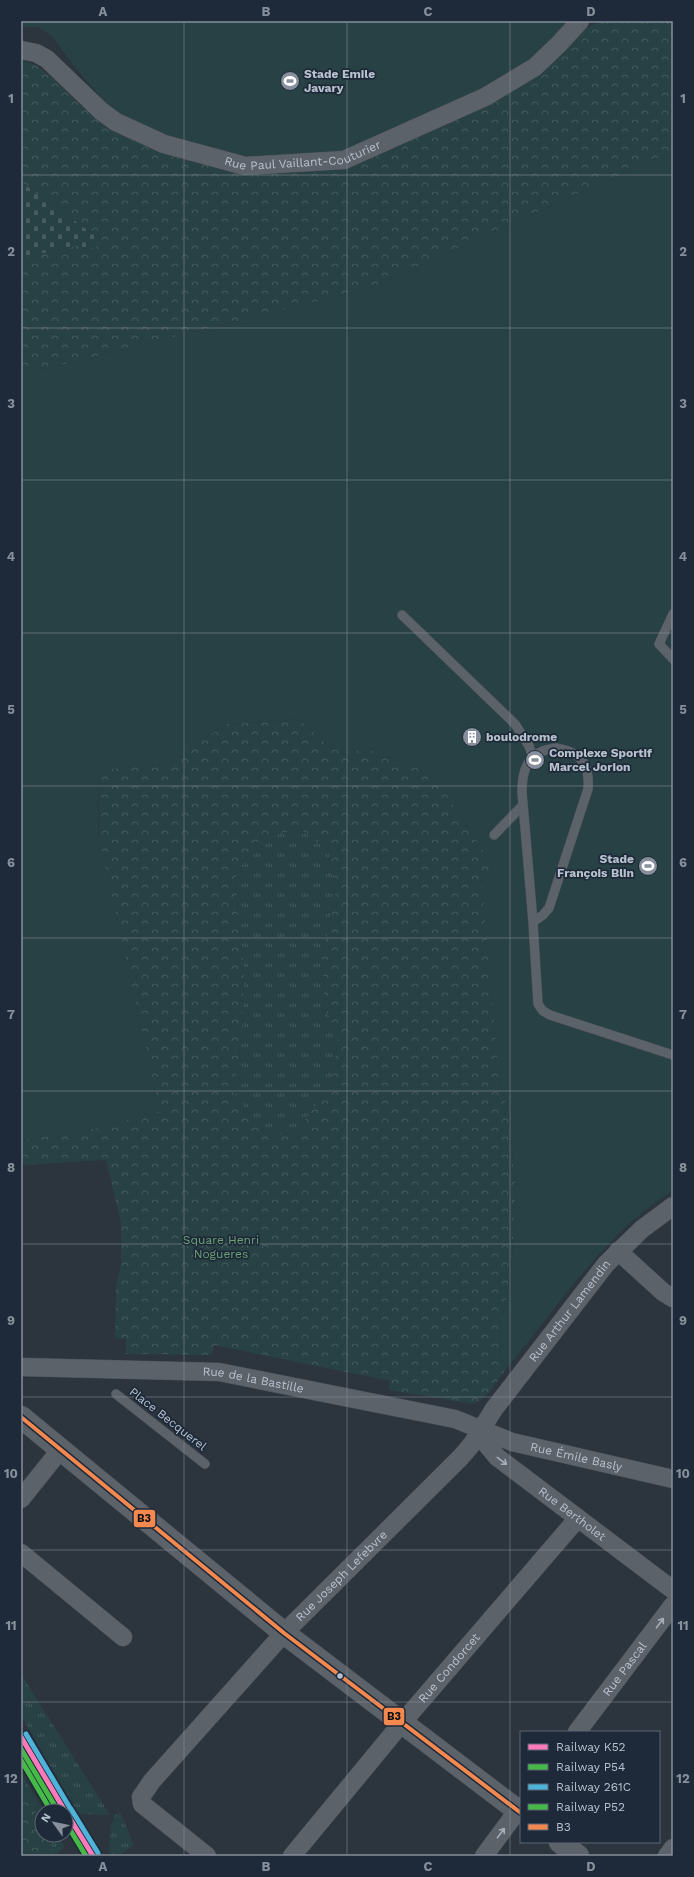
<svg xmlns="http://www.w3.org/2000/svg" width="694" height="1877" viewBox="0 0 694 1877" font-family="'Work Sans',sans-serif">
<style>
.grass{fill:url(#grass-tufts)}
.forest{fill:url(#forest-crowns);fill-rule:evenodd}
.cemetery{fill:url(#cemetery-stones)}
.pitch{fill:#284144}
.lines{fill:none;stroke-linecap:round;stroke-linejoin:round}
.service-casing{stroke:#4b5057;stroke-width:10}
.minor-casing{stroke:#4b5057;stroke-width:19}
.tertiary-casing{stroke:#4b5057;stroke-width:23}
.service{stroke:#5c626a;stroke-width:9}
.minor{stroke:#5c626a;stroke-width:18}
.tertiary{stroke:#5c626a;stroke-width:22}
.bus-1-casing{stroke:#1e2a39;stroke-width:7}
.bus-1{stroke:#f4884e;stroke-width:4}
.rail-1-casing{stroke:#1e2a39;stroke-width:8}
.rail-2-casing{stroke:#1e2a39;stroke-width:8}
.rail-3-casing{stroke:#1e2a39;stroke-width:8}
.rail-4-casing{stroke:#1e2a39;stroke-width:8}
.rail-1{stroke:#fc7aba;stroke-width:5}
.rail-2{stroke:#46ba46;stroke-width:5}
.rail-3{stroke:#4db3d9;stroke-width:5}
.rail-4{stroke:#46ba46;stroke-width:5}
.oneway{stroke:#a5adb9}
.grid{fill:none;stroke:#868f9b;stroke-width:1;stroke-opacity:0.55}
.bus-dot{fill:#b7c0cd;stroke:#1e2a39;stroke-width:1.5}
.labels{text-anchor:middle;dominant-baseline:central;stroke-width:3.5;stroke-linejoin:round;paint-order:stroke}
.poi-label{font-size:12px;font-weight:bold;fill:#b7c0cd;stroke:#1e2a39;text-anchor:start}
.street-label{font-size:12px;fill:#b7c0cd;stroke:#1e2a39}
.park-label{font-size:12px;fill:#6ca075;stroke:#1e2a39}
.line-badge{stroke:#1e2a39;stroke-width:1.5}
.pale-badge-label{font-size:11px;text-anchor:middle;font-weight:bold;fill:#111}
.neatline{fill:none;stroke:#868f9b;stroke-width:1.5}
.grid-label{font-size:13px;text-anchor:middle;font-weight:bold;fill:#868f9b}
</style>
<defs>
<pattern id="grass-tufts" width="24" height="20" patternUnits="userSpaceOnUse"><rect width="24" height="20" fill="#284144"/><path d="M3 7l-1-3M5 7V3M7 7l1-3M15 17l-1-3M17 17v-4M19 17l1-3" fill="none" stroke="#455b5e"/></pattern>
<pattern id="forest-crowns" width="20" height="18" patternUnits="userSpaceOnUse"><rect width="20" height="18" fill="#284144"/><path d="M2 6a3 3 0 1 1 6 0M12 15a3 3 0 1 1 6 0" fill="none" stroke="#455b5e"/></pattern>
<pattern id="cemetery-stones" width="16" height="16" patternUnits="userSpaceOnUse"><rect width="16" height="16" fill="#284144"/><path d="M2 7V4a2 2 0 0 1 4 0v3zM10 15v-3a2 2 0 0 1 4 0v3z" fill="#455b5e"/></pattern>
</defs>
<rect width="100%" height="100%" fill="#2c343d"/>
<path class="grass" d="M300,829L329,850L335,897L322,958L325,1008L338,1036L332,1081L297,1132L266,1136L233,1092L242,1030L244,968L238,917L236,874L261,837Z
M21,1674L110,1815L79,1814L21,1716Z
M21,1773L44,1811H42V1827L21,1783Z
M120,1812L134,1845L118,1856H111L109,1852L111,1826L115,1815Z
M46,1835H58L65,1847L55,1855Z"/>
<path class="forest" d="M602,21H673V151L371,288L21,375V258L81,245L82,250L97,246L101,240L21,182V60L34,64L52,77L83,108L109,126L235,166L358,160L586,28Z
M298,718L329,746L350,757L361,746L427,772L442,787L483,849L492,871L499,1078L508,1111L516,1188L511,1272L500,1333L499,1350L502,1361L506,1369C497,1381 488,1399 473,1404L389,1390L390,1381L214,1345L211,1355L126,1354V1339L115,1338L116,1285L121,1264V1223L106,1160L21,1165V1140L98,1128L99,769L170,764L225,724L284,721ZM300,829L329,850L335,897L322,958L325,1008L338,1036L332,1081L297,1132L266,1136L233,1092L242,1030L244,968L238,917L236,874L261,837Z
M21,1783L42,1827V1835H46L55,1856H21Z"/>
<path class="cemetery" d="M21,182L101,240L97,246L82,250L81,245L21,258Z"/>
<path class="pitch" d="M21,21H566L568,22L530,60L467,96L340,154L271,158L239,155L148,131L112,111L73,65L51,35L37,27H21Z
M673,151V1191C602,1234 559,1307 506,1369L502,1361L499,1350L500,1333L511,1272L516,1188L508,1111L499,1078L482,884L492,871L482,849L442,787L427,772L361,746L350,757L329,746L298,718L284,721L225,724L170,764L99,770L98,834L160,1111L98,1128L21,1140V375L371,288Z"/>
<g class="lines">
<g class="service-casing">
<path id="service" d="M673,614L659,644L673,659
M402,615L515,724L529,746L533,758
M556,748C581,752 590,764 588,789L549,908L543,915L533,922L522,792C522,767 529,751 556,748Z
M494,835L523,805
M533,922L538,1004L543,1011L550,1015L673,1055
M116,1394L205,1464"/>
</g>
<g class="minor-casing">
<g id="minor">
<path id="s1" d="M21,50L36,53L47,59L101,111L116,122L164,144L245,166L344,160L485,97L535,67L559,44L580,21"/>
<path d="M618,1251L663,1292L673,1298"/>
<path id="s2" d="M21,1367L219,1372L455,1419L512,1442L673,1479"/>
<path id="s3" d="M481,1430L487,1445L497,1457L673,1590"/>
<path d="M21,1499L61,1449"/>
<path d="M21,1553L123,1637"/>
<path id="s4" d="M577,1732L673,1605"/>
<path id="s5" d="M207,1856L142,1804L141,1797L152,1781L284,1633L461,1457L472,1444L494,1409L606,1264L642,1229L673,1206"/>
<path id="s6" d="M292,1856L396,1730L578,1518"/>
<path d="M484,1856L521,1806"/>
<path d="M667,1856L673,1848"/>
</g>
</g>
<g class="tertiary-casing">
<path id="tertiary" d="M21,1417L284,1633L521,1813
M560,1842L578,1856"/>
</g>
<use href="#service" class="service"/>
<use href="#minor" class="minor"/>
<use href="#tertiary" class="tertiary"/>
<g class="bus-1-casing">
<path id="bus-1" d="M21,1417L284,1633L521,1813"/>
</g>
<use href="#bus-1" class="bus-1"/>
<g class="rail-1-casing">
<path id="rail-1" d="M21,1737L65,1811
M66,1812L93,1856"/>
</g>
<g class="rail-2-casing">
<path id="rail-2" d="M21,1749L58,1811
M66,1823L86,1856"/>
</g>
<g class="rail-3-casing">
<path id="rail-3" d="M26,1734L70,1808
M71,1809L98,1853"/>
</g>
<g class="rail-4-casing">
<path id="rail-4" d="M21,1760L51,1811"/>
</g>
<use href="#rail-1" class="rail-1"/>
<use href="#rail-2" class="rail-2"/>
<use href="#rail-3" class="rail-3"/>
<use href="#rail-4" class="rail-4"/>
</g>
<defs><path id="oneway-shaft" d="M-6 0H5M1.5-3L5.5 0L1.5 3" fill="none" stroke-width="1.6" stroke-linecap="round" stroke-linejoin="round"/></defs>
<g class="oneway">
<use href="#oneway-shaft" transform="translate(502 1461) rotate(37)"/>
<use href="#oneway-shaft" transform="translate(660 1623) rotate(-53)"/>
<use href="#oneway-shaft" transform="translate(501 1833) rotate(-53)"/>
</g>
<path class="grid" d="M184,21V1856M347,21V1856M510,21V1856M21,175H673M21,328H673M21,480H673M21,633H673M21,786H673M21,938H673M21,1091H673M21,1244H673M21,1397H673M21,1550H673M21,1702H673"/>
<defs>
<g id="stadium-disc" transform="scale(1)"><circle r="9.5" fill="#868f9b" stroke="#1e2a39"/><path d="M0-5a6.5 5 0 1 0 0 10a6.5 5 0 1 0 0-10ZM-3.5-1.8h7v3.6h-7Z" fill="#fff"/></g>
<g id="building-disc" transform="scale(1)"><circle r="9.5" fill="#868f9b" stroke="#1e2a39"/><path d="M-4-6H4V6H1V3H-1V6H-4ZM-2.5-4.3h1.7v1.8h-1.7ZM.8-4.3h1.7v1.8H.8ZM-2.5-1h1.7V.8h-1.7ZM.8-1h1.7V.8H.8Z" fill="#fff"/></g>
</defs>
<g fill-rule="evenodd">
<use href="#stadium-disc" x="290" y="81"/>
<use href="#building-disc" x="472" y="737"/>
<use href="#stadium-disc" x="535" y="760"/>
<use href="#stadium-disc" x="648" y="866"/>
</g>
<circle class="bus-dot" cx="340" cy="1676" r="3.5"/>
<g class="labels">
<g class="poi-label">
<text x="304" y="74">Stade Emile<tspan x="304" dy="14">Javary</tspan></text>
<text x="486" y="737">boulodrome</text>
<text x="549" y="753">Complexe Sportif<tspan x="549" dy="14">Marcel Jorion</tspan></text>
<text x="634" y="859" text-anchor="end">Stade<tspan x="634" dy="14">François Blin</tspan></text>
</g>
<g class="street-label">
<text stroke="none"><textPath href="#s1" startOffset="317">Rue Paul Vaillant-Couturier</textPath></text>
<text stroke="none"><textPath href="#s5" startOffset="740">Rue Arthur Lamendin</textPath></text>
<text stroke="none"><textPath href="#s2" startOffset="233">Rue de la Bastille</textPath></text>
<text transform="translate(168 1419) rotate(38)">Place Becquerel</text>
<text stroke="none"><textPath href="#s2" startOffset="566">Rue Émile Basly</textPath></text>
<text stroke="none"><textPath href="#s3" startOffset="126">Rue Bertholet</textPath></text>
<text stroke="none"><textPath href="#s5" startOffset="389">Rue Joseph Lefebvre</textPath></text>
<text stroke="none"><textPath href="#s6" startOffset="245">Rue Condorcet</textPath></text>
<text stroke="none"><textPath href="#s4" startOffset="79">Rue Pascal</textPath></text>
</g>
<g class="park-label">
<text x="221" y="1240">Square Henri<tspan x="221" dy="14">Nogueres</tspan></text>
</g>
</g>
<g class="line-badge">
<rect x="133" y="1509" width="23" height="19" rx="4" fill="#f4884e"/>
<rect x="383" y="1707" width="22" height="19" rx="4" fill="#f4884e"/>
</g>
<g class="pale-badge-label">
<text x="144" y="1522">B3</text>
<text x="394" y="1720">B3</text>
</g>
<rect width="694" height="1877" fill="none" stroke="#1e2a39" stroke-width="44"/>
<rect x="520" y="1731" width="140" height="112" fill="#1e2a39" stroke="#5b6674"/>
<rect x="528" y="1744" width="20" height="6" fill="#fc7aba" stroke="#5b6674"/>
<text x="556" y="1751" font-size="12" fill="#b7c0cd">Railway K52</text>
<rect x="528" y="1764" width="20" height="6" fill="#46ba46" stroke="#5b6674"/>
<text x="556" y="1771" font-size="12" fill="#b7c0cd">Railway P54</text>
<rect x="528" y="1784" width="20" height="6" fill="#4db3d9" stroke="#5b6674"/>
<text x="556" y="1791" font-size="12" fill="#b7c0cd">Railway 261C</text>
<rect x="528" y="1804" width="20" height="6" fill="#46ba46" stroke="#5b6674"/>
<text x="556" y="1811" font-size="12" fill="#b7c0cd">Railway P52</text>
<rect x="528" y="1824" width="20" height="6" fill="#f4884e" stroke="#5b6674"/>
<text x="556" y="1831" font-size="12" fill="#b7c0cd">B3</text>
<g transform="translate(54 1823) rotate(303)"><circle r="19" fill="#1e2a39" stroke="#5b6674"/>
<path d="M0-3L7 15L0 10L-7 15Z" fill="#868f9b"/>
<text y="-6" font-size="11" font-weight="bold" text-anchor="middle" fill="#b7c0cd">N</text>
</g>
<rect x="22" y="22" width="650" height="1833" class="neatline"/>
<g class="grid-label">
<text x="103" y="16">A</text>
<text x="266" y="16">B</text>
<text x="428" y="16">C</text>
<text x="591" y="16">D</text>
<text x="11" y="103">1</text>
<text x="683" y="103">1</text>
<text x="11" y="256">2</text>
<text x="683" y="256">2</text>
<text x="11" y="408">3</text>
<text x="683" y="408">3</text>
<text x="11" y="561">4</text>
<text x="683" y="561">4</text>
<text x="11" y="714">5</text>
<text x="683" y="714">5</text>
<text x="11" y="867">6</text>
<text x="683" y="867">6</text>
<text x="11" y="1019">7</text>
<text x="683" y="1019">7</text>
<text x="11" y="1172">8</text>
<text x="683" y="1172">8</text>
<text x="11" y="1325">9</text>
<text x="683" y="1325">9</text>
<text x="11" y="1478">10</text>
<text x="683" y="1478">10</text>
<text x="11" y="1630">11</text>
<text x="683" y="1630">11</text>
<text x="11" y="1783">12</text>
<text x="683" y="1783">12</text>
<text x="103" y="1871">A</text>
<text x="266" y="1871">B</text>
<text x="428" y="1871">C</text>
<text x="591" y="1871">D</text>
</g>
</svg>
